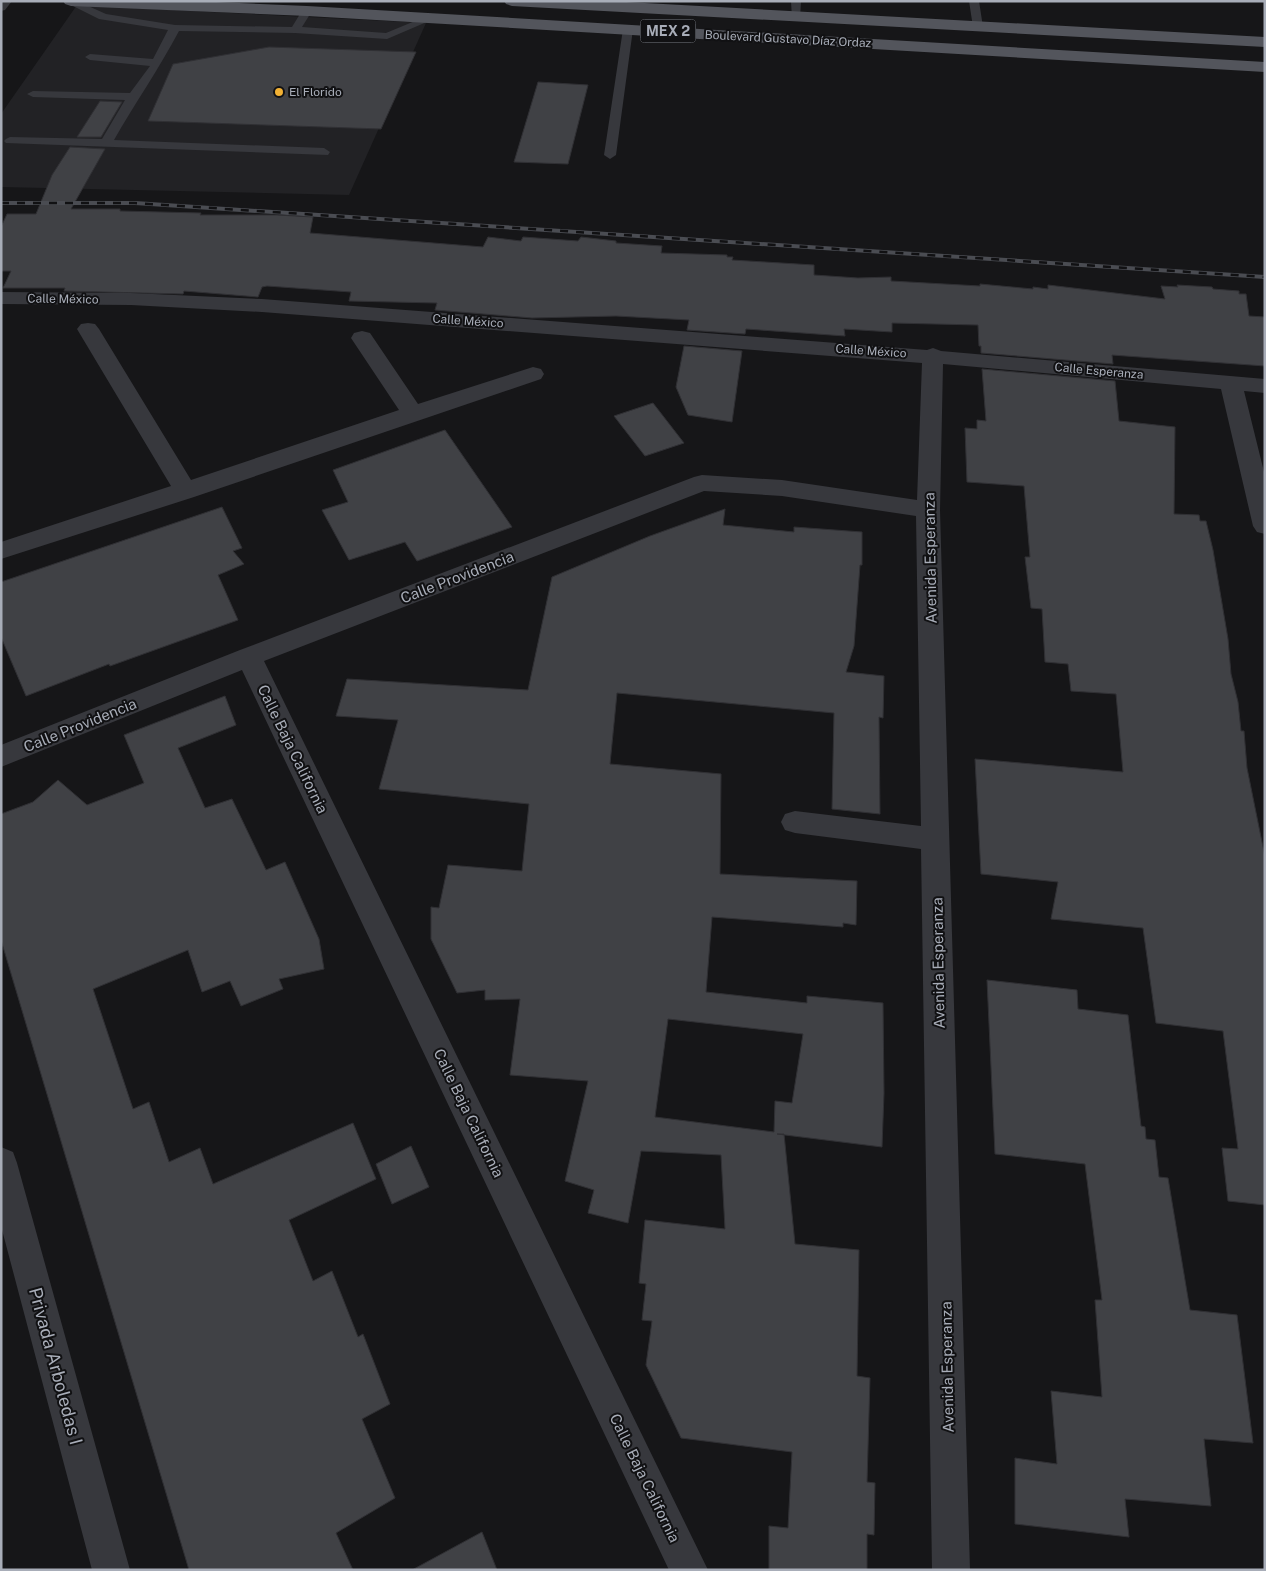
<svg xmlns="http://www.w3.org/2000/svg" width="1266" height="1571" viewBox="0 0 1266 1571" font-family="'Public Sans',sans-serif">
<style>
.built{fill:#222225}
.building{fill:#404145;stroke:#303034;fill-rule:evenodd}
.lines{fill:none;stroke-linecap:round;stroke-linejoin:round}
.lane{fill:#37383d;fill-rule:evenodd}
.street{fill:#37383d;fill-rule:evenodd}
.primary{fill:#53555c;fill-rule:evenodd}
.rail-casing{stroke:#4a4c52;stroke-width:4}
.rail{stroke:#111113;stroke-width:2.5;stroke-dasharray:8;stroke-linecap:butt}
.poi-dot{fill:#f2b134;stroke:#111113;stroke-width:2}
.labels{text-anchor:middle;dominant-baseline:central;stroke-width:4;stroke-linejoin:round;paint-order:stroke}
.far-street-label{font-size:12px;fill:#a8adb8;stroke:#111113}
.far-poi-label{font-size:12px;fill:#a8adb8;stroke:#111113;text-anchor:start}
.shield{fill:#111113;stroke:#7b7e86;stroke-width:1}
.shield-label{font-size:14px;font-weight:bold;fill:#a8adb8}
.street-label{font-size:15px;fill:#a8adb8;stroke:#111113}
.near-street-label{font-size:18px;fill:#a8adb8;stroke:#111113}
</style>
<rect width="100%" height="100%" fill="#161618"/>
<path class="built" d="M77,5L210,12L426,23L349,195L1,187V114Z"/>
<path class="building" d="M269,47L416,52L381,129L148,121L173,64Z
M538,82L588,85L568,164L514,162Z
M100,101L122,102L101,137H77Z
M70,147L105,149L71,209H120V211L201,213L200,215H277L313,217L310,233L483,247L488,237L521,241L523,237L578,241L581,237L616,241V243L662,246L661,253L727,255V257H733L732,260L814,265V275L858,278L891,277V281L980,286V284L1033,289V287L1048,289V285L1165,299L1161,286L1178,287L1177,285L1212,287L1213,289L1239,291V294H1246L1249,316L1265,317V366L1112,355L1113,364L981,353V346H979L978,325L892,323V332L844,329L845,336L746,329L745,334L687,330L689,320L616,316L532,318L435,310L437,303L349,301L351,292L267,286L262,287L258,297L184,291L183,294L64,291L65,288H3L11,271H1V227L7,214H36L52,175Z
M684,346L742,351L732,422L688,415L676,387Z
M982,369L1115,381L1119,421L1175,427L1174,514L1199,515L1200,521H1206L1213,550L1228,639L1231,674L1238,702L1241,731H1244L1247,768L1265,857V1205L1228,1201L1222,1148L1238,1149L1223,1031L1156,1023L1143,928L1051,919L1058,882L981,874L975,759L1123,772L1116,694L1071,691L1068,664L1045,662L1042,609L1031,608L1025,557H1030L1024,486L967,482L965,428L977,429V420L986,421Z
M653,403L684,443L645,456L614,416Z
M445,430L512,527L417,561L405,542L349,560L322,510L348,502L333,470Z
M222,507L242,548L233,551L244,564L218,575L238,620L110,666L109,664L26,696L1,637V582Z
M725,509L723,525L794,532V527L862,532V565H860L854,646L846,672L884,676L883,718L879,717L880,814L832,809L834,713L617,693L610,764L721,774L720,874L857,881L856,925L843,923V927L712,917L706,992L807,1003V996L883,1003L884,1093L882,1147L777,1134H784L795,1244L859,1250L857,1376L870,1378L867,1482L875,1483L874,1535L867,1534V1570H769V1526L788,1528L792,1452L681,1438L646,1365L652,1321L642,1320L646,1284L639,1283L645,1220L725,1229L721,1155L641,1151L628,1223L588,1213L594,1190L565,1181L588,1081L510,1075L520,999L485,1000V990L457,993L431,939V907L439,908L448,865L522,871L529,804L379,789L398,720L336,716L347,679L528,690L552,577L650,536ZM668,1019L803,1034L792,1103L775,1101L774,1132L655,1117Z
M225,696L236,725L178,748L205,808L232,799L266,870L285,862L319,939L324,969L279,979L283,989L241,1006L230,981L202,992L188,950L93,989L133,1109L149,1102L169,1162L200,1148L213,1184L353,1123L376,1179L289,1220L313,1281L332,1271L358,1337L363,1334L390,1404L362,1419L395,1498L336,1533L353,1570H189L1,940V814L33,802L58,780L87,805L144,783L124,735Z
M987,980L1077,990L1078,1009L1128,1015L1141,1126L1145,1127L1146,1139L1155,1140L1159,1177L1168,1178L1190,1310L1237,1315L1253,1443L1204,1439L1211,1506L1125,1499L1129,1537L1015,1524V1458L1057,1464L1051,1391L1102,1397L1095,1300H1102L1085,1164L995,1154Z
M411,1146L429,1187L392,1204L376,1164Z
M482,1532L497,1570H412Z"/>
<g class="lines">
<path class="lane" d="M1,1H12L5,10L1,11Z
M63,1H77L106,14L175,25L292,27L303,9L307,8L312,11L302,27L386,33L427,16H435L436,18L387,39L295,33L179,31C159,69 135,103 114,140L324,148L330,152L328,155L6,143L4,141L6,139L10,137L102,139L125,100L33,97L27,94L33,91L130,93L150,66L90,60L85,57L90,54L153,59L168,30L99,19Z
M791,1H801L800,19H792Z
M969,1H979L983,27L982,29H974L973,27Z
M628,26L633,29L616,155L610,159L604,155L623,29Z"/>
<path class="street" d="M1,292L131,293L262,299L927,350L933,348L941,351L1265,379V393L1244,391L1265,476V534L1257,532L1253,526L1221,389L943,364L940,510L970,1570H932L921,849L795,833L785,830L781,822L785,814L795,811L921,826L916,516L782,496L704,491L264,661L708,1570H669L242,670L1,767V745L240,650L694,477L702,475L782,480L917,500L922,363L262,312L131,305L1,304Z
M88,323L95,324L99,329L191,480L399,410L351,338L354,333L362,331L370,333L418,404L533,367L541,369L544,374L541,379L194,497L1,559V542L171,486L77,329L81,324Z
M1,1147L13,1152L17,1163L130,1570H92L1,1226Z"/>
<path class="primary" d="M63,1H194L307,6L1265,62V72L307,16L71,6L65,4Z
M504,1H608L1265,37V47L512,6L506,4Z"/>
<g class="rail-casing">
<path id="rail" d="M1,203H135L1265,277"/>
</g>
<use href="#rail" class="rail"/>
</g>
<circle class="poi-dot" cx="279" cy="92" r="5"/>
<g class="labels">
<g class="far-street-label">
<text transform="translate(788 39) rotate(3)">Boulevard Gustavo Díaz Ordaz</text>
<text transform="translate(63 299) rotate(1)">Calle México</text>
<text transform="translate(468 321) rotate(4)">Calle México</text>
<text transform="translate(871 351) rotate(4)">Calle México</text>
<text transform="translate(1099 371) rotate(5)">Calle Esperanza</text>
</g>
<g class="far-poi-label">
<text x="289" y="92">El Florido</text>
</g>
<rect class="shield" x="640.5" y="19.5" width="55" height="23" rx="4"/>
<g class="shield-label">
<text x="668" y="31">MEX 2</text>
</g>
<g class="street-label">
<text transform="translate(930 558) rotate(-91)">Avenida Esperanza</text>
<text transform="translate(457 577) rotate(-21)">Calle Providencia</text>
<text transform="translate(80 725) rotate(-22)">Calle Providencia</text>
<text transform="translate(293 749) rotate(64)">Calle Baja California</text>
<text transform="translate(938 963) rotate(-91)">Avenida Esperanza</text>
<text transform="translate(469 1113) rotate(64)">Calle Baja California</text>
<text transform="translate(947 1367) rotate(-91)">Avenida Esperanza</text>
<text transform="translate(645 1478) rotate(64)">Calle Baja California</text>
</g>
<g class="near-street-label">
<text transform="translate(56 1366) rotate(75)">Privada Arboledas I</text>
</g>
</g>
<rect width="1266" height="1571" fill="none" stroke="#a8adb8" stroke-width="5"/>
</svg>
